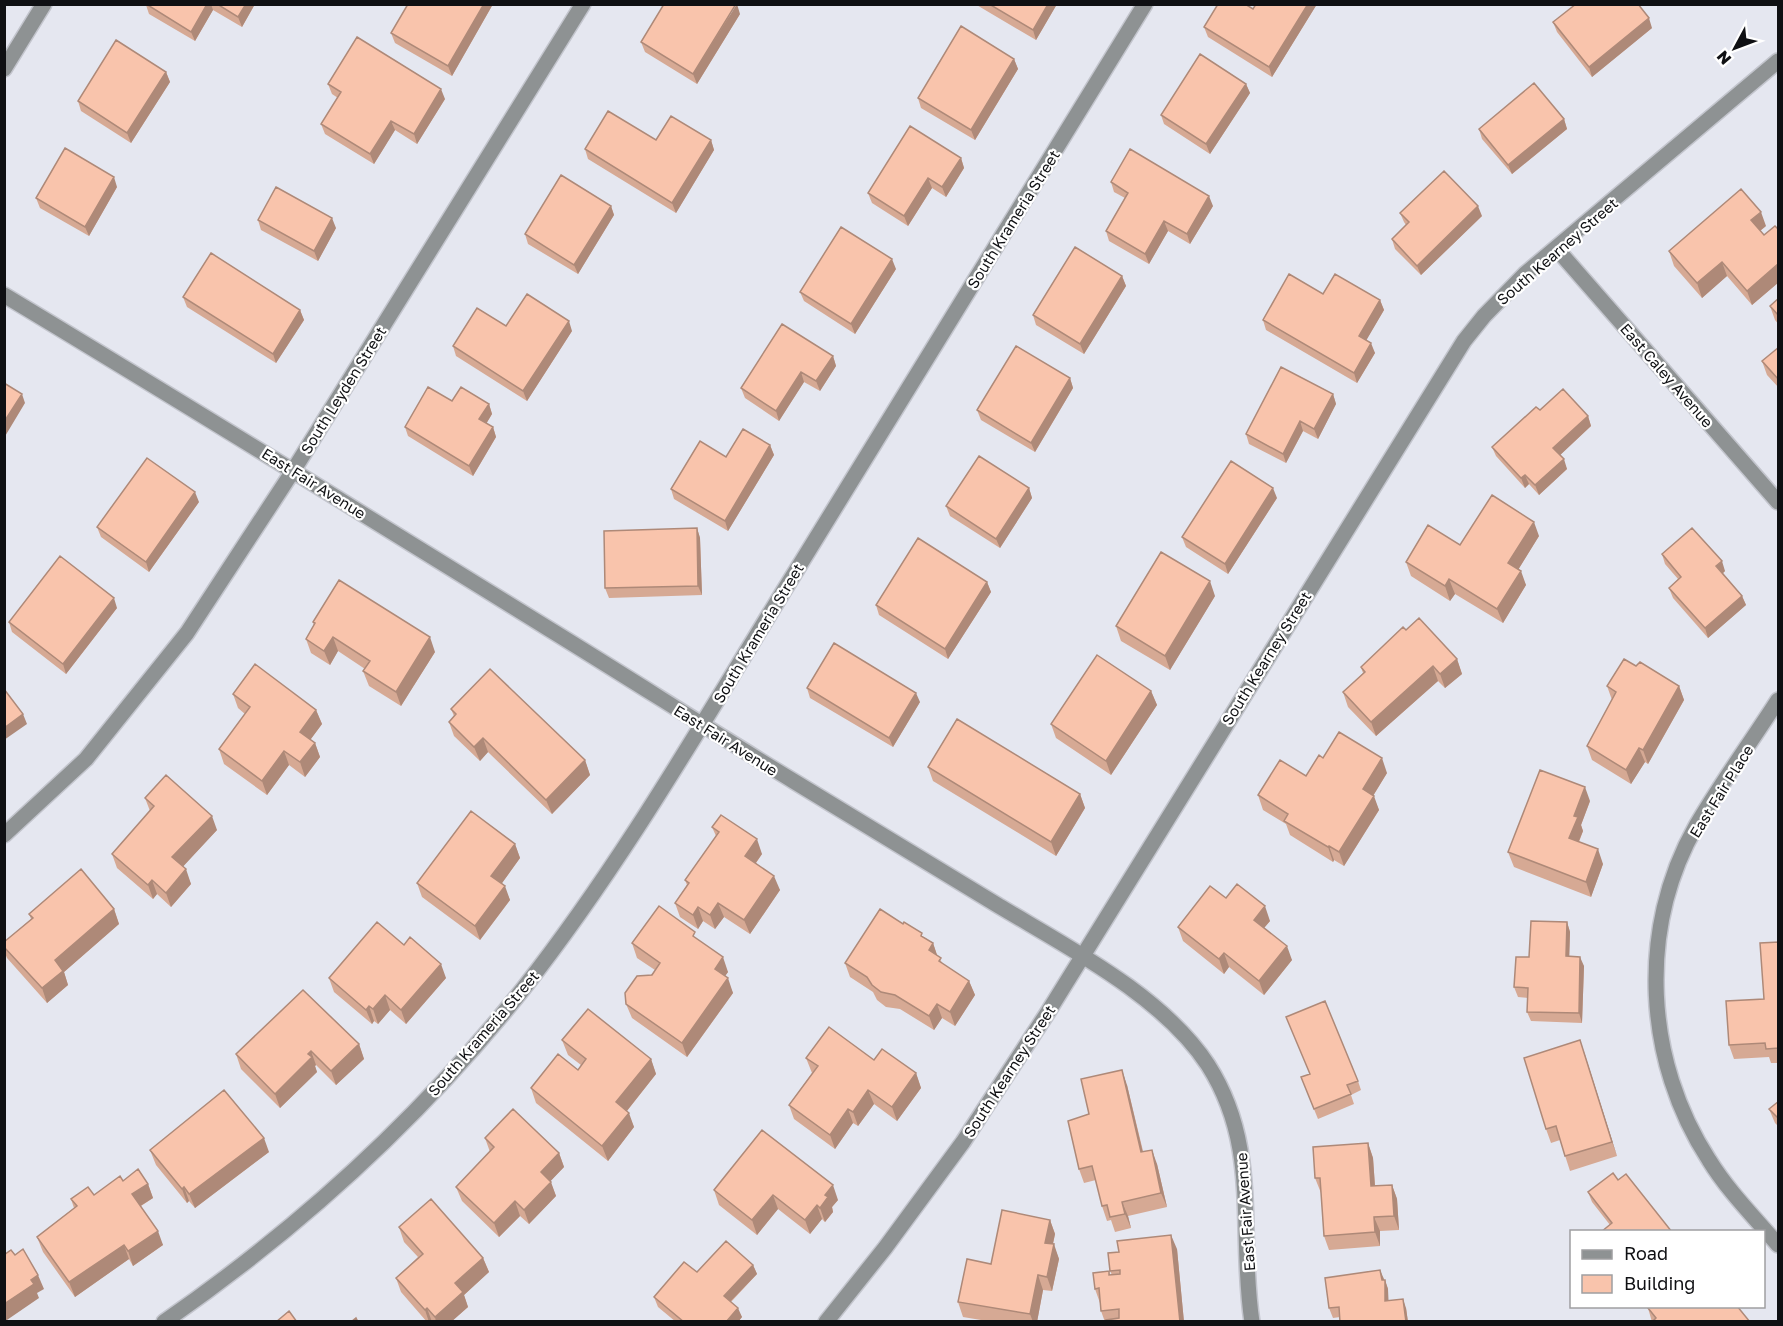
<svg xmlns="http://www.w3.org/2000/svg" width="1783" height="1326" viewBox="0 0 1783 1326" font-family="'Golos Text',sans-serif">
<style>
.lines{fill:none;stroke-linecap:round;stroke-linejoin:round}
.minor-casing{stroke:#c3c5cd;stroke-width:18}
.minor{stroke:#8e9293;stroke-width:15}
.wall{fill:#d6a994}
.shaded-wall{fill:#ae8978}
.building{fill:#f9c4ac;stroke:#ae8978;stroke-width:1.5}
.labels{text-anchor:middle;dominant-baseline:central;stroke-width:4.5;stroke-linejoin:round;paint-order:stroke}
.street-label{font-size:15px;fill:#0f1013;stroke:#fff}
</style>
<rect width="100%" height="100%" fill="#e5e7f0"/>
<g class="lines">
<g class="minor-casing">
<path id="minor" d="M4,69L44,4
M1556,248L1778,502
M4,295C187,405 368,517 549,629C632,680 713,732 795,782C863,824 931,865 999,906C1069,948 1163,996 1208,1065C1261,1148 1238,1231 1252,1322
M1778,700C1751,742 1721,783 1696,826C1637,930 1645,1062 1709,1160C1728,1191 1755,1218 1778,1245
M4,835L86,759L187,633L293,471L583,4
M164,1322C298,1229 421,1117 523,989C626,858 708,713 796,571C913,383 1028,193 1145,4
M826,1322L885,1248L963,1142L1048,1012L1464,341L1484,316L1525,274L1778,61"/>
</g>
<use href="#minor" class="minor"/>
</g>
<path class="wall" d="M255,4L242,27L213,10L195,41L149,14L146,5Z
M493,4L452,76L395,43L391,33Z
M975,4H1057L1036,40Z
M1256,4H1317L1272,77L1208,37L1204,27L1253,9Z
M740,14L697,84L645,52L641,42Z
M1553,22L1652,28L1592,77L1557,32Z
M1014,59L1018,69L975,140L921,108L918,98Z
M166,72L170,82L131,143L81,111L78,101Z
M328,84L445,99L417,144L395,130L374,164L325,134L321,124L338,98L332,94Z
M1246,84L1250,93L1210,154L1164,124L1161,115Z
M1564,119L1567,129L1512,174L1482,139L1479,129Z
M656,140H711L714,150L676,213L588,159L585,149Z
M961,158L964,168L946,197L932,188L908,226L872,203L868,193Z
M1111,182L1213,206L1190,244L1168,231L1149,264L1109,241L1106,231L1125,198L1114,192Z
M117,187L89,236L40,208L36,198Z
M611,206L614,215L578,274L528,244L525,234Z
M1400,213L1482,216L1421,275L1395,249L1392,239L1406,225L1404,222Z
M258,220L336,228L318,261L261,230Z
M1766,226L1760,231L1764,235L1779,230V282L1752,305L1727,276L1702,298L1674,266L1669,251Z
M896,269L855,334L804,301L800,292Z
M1122,276L1126,286L1084,354L1036,325L1033,315Z
M1323,294L1380,300L1384,310L1366,340L1375,353L1357,383L1266,330L1263,320Z
M183,297L300,310L304,320L276,363L187,307Z
M1779,298V325L1775,320L1770,306Z
M572,331L527,401L456,356L453,346Z
M1779,347V388L1767,375L1762,361Z
M833,356L836,366L820,391L804,382L779,421L745,398L741,388Z
M1070,378L1073,388L1035,452L981,420L977,410Z
M1333,394L1336,404L1318,439L1303,431L1286,463L1249,444L1246,434Z
M452,401L489,404L492,414L486,424L493,427L496,437L473,476L408,436L405,427Z
M1540,410L1588,416L1591,426L1560,455L1567,469L1539,495L1529,484L1525,488L1496,456L1492,447Z
M770,445L774,455L728,531L674,499L671,489L726,457Z
M1029,488L1032,498L1000,548L950,516L946,506Z
M1277,498L1228,574L1186,547L1182,537Z
M199,502L149,572L101,537L97,527Z
M697,528L700,538L702,595L609,598L605,588Z
M1539,536L1518,570L1526,585L1503,623L1455,594L1450,601L1411,576L1406,562L1460,545Z
M1662,554L1725,571L1723,573L1742,596L1746,605L1708,638L1673,598L1669,588L1678,579L1665,564Z
M987,582L991,592L948,659L879,615L876,605Z
M1215,596L1170,670L1121,641L1116,626Z
M117,608L66,674L12,632L9,622Z
M313,622L435,652L401,706L369,686L363,671L365,669L338,651L330,665L311,653L306,639L314,626Z
M1457,659L1462,674L1445,688L1438,681L1376,736L1348,707L1343,692L1363,673L1361,667Z
M1636,666L1679,686L1684,700L1648,764L1645,762L1631,784L1592,760L1587,746L1612,700L1607,686Z
M807,688L920,702L893,747L810,698Z
M1151,691L1157,705L1111,775L1056,738L1051,724Z
M233,694L316,710L322,724L310,740L315,743L320,757L305,777L289,765L267,795L224,764L219,749L245,714L238,708Z
M451,709L585,760L590,775L552,814L488,752L480,761L454,736L449,722L454,716Z
M1323,758L1387,773L1373,796L1379,810L1344,866L1334,860L1333,862L1290,835L1286,824L1263,810L1258,795L1306,776Z
M928,767L1080,794L1085,808L1056,856L933,781Z
M145,798L217,830L183,866L191,884L171,907L157,894L153,899L117,868L112,854L150,811Z
M1590,801L1581,825L1583,831L1579,842L1603,864L1591,897L1514,867L1508,852Z
M712,827L762,854L756,863L780,890L750,934L724,917L715,929L703,921L698,929L680,917L675,903L687,885L685,880L716,836Z
M515,844L520,858L502,883L510,900L480,940L422,897L417,883Z
M1226,898L1270,921L1264,928L1292,960L1264,995L1229,967L1224,974L1183,941L1178,927Z
M114,909L119,924L64,972L68,985L47,1003L7,958L4,951V942L31,919L29,914Z
M1567,922L1570,932L1569,956L1584,966L1582,1023L1531,1021L1527,1012L1528,998L1518,997L1514,987L1529,957Z
M924,937L933,943L937,955L943,964L969,981L975,995L955,1026L942,1018L934,1030L900,1009L886,1007L877,1000L873,992L850,977L845,963Z
M698,940L728,972L725,976L733,993L687,1057L632,1018L626,1004L655,970L637,958L632,943Z
M1779,942V1063H1771L1769,1057L1734,1059L1729,1045L1764,999Z
M404,945L446,978L406,1024L390,1010L378,1024L374,1021L372,1024L334,992L329,978Z
M562,1040L651,1059L656,1074L627,1111L634,1127L608,1161L536,1103L531,1088L578,1070L581,1065L568,1055Z
M359,1044L364,1059L336,1085L316,1065L315,1066L317,1072L280,1108L241,1069L236,1054Z
M1585,1055L1617,1156L1570,1171L1560,1140L1551,1143L1546,1129Z
M806,1058L874,1060L916,1073L921,1088L897,1121L874,1104L858,1126L853,1123L835,1149L794,1119L789,1105L812,1073Z
M1358,1081L1361,1090L1351,1095L1354,1104L1318,1119L1305,1087Z
M1127,1085L1143,1151L1157,1164L1167,1207L1128,1216L1131,1228L1115,1232L1111,1220L1107,1221L1102,1206L1096,1180L1084,1183L1079,1169L1089,1114Z
M1779,1101V1127L1775,1123L1769,1109Z
M485,1138L559,1153L564,1167L550,1181L556,1196L529,1224L520,1216L499,1237L462,1201L456,1187L490,1152Z
M1368,1143L1373,1158L1375,1186L1392,1185L1397,1199L1399,1230L1380,1231V1246L1329,1250L1324,1236L1321,1193L1315,1178Z
M150,1150L269,1152L195,1208L189,1201L187,1203L156,1165Z
M1618,1180L1672,1232L1610,1225L1592,1202L1588,1192Z
M123,1181L148,1184L153,1198L141,1206L163,1245L133,1266L129,1259L75,1297L43,1252L37,1237L74,1208L71,1199L94,1195Z
M714,1190L838,1200L832,1207L833,1212L825,1222L822,1219L810,1234L778,1209L757,1235L719,1205Z
M1050,1220L1055,1234L1053,1244L1059,1259L1052,1291L1043,1290L1037,1322H993L963,1317L958,1302L991,1264Z
M399,1227L483,1258L489,1272L464,1295L468,1307L451,1322H427L401,1292L396,1278L418,1257L404,1242Z
M1177,1249L1184,1322H1105L1101,1311L1100,1303L1095,1289L1109,1271L1110,1275H1112L1110,1271Z
M753,1265L757,1274L731,1302L742,1317L738,1322H676L658,1307L654,1297L697,1272Z
M1385,1280L1388,1289V1301L1406,1308L1408,1322H1340V1317L1333,1318L1329,1308Z
M1648,1308L1750,1322H1652Z"/>
<path class="shaded-wall" d="M207,4H211L213,10L195,41L191,32Z
M246,4H255L242,27L238,17Z
M484,4H493L452,76L448,66Z
M737,4L740,14L697,84L693,74Z
M1048,4H1057L1036,40L1033,30Z
M1308,4H1317L1272,77L1269,67Z
M1649,18L1652,28L1592,77L1589,67Z
M1014,59L1018,69L975,140L971,130Z
M166,72L170,82L131,143L127,133Z
M1246,84L1250,93L1210,154L1206,144Z
M441,89L445,99L417,144L414,134Z
M1564,119L1567,129L1512,174L1508,165Z
M391,121L395,130L374,164L370,154Z
M711,140L714,150L676,213L672,203Z
M961,158L964,168L946,197L942,187Z
M114,177L117,187L89,236L85,227Z
M928,178L932,188L908,226L904,216Z
M1209,196L1213,206L1190,244L1187,234Z
M611,206L614,215L578,274L574,265Z
M1478,206L1482,216L1421,275L1417,266Z
M1761,212L1766,226L1756,234L1751,220Z
M332,218L336,228L318,261L314,251Z
M1164,221L1168,231L1149,264L1145,254Z
M892,259L896,269L855,334L851,324Z
M1722,262L1727,276L1702,298L1697,283Z
M1779,263V282L1752,305L1747,291Z
M1122,276L1126,286L1084,354L1080,344Z
M1380,300L1384,310L1363,346L1359,336Z
M300,310L304,320L276,363L273,354Z
M569,321L572,331L527,401L523,391Z
M1371,343L1375,353L1357,383L1354,373Z
M833,356L836,366L820,391L816,381Z
M801,372L804,382L779,421L776,411Z
M1070,378L1073,388L1035,452L1031,443Z
M22,394L25,403L4,438V422Z
M1333,394L1336,404L1318,439L1314,429Z
M489,404L492,414L483,429L479,419Z
M1588,416L1591,426L1557,458L1553,448Z
M1300,421L1303,431L1286,463L1283,454Z
M493,427L496,437L473,476L469,466Z
M770,445L774,455L728,531L725,521Z
M1564,459L1567,469L1539,495L1535,485Z
M1525,475L1529,484L1525,488L1521,478Z
M1029,488L1032,498L1000,548L996,539Z
M1273,488L1277,498L1228,574L1225,564Z
M195,492L199,502L149,572L146,562Z
M1534,522L1539,536L1513,578L1508,563Z
M697,528L700,538L702,595L698,586Z
M1722,561L1725,571L1720,576L1716,566Z
M1521,571L1526,585L1503,623L1497,609Z
M1449,579L1455,594L1450,601L1445,586Z
M1210,581L1215,596L1170,670L1165,656Z
M987,582L991,592L948,659L945,649Z
M1742,596L1746,605L1708,638L1705,628Z
M114,598L117,608L66,674L63,664Z
M333,637L338,651L330,665L324,651Z
M430,637L435,652L401,706L396,692Z
M1457,659L1462,674L1445,688L1440,674Z
M1433,666L1438,681L1376,736L1371,722Z
M1679,686L1684,700L1648,764L1643,750Z
M1151,691L1157,705L1111,775L1106,761Z
M916,693L920,702L893,747L889,738Z
M316,710L322,724L305,747L300,732Z
M23,714L27,724L4,740V728Z
M483,738L488,752L480,761L474,747Z
M315,743L320,757L305,777L300,762Z
M1639,748L1645,762L1631,784L1626,770Z
M284,751L289,765L267,795L262,781Z
M1382,758L1387,773L1368,804L1363,789Z
M585,760L590,775L552,814L546,800Z
M1585,787L1590,801L1581,825L1583,831L1574,853L1569,838L1574,816Z
M1080,794L1085,808L1056,856L1051,842Z
M1374,796L1379,810L1344,866L1339,852Z
M212,816L217,830L178,872L172,857Z
M757,839L762,854L750,871L745,856Z
M515,844L520,858L497,890L491,876Z
M1329,846L1334,860L1333,862L1328,847Z
M1598,849L1603,864L1591,897L1586,882Z
M186,869L191,884L171,907L166,893Z
M774,876L780,890L750,934L744,920Z
M152,880L157,894L153,899L148,885Z
M505,886L510,900L480,940L475,926Z
M718,903L724,917L715,929L710,915Z
M1265,906L1270,921L1259,934L1254,920Z
M698,907L703,921L698,929L693,915Z
M114,909L119,924L64,972L68,985L47,1003L42,988L55,960Z
M1567,922L1570,932L1569,966L1566,956Z
M933,943L938,958L929,950Z
M1287,946L1292,960L1264,995L1259,981Z
M1224,953L1229,967L1224,974L1219,959Z
M723,957L728,972L720,983L715,969Z
M1580,957L1584,966L1582,1023L1579,1013Z
M441,964L446,978L406,1024L401,1010Z
M728,978L733,993L687,1057L682,1043Z
M969,981L975,995L955,1026L950,1012Z
M385,995L390,1010L378,1024L373,1009Z
M937,1004L942,1018L934,1030L929,1016Z
M369,1006L374,1021L372,1024L366,1010Z
M1580,1040L1585,1055L1617,1156L1612,1142Z
M359,1044L364,1059L336,1085L331,1071Z
M311,1051L316,1065L315,1066L317,1072L280,1108L275,1094Z
M651,1059L656,1074L622,1117L616,1102Z
M1122,1070L1127,1085L1146,1166L1141,1152Z
M916,1073L921,1088L897,1121L892,1107Z
M868,1090L874,1104L858,1126L853,1112Z
M848,1109L853,1123L835,1149L830,1135Z
M629,1113L634,1127L608,1161L602,1146Z
M264,1138L269,1152L195,1208L189,1194Z
M1368,1143L1373,1158L1376,1201L1371,1186Z
M1152,1150L1157,1164L1167,1207L1161,1193Z
M559,1153L564,1167L546,1186L541,1172Z
M551,1182L556,1196L529,1224L524,1210Z
M148,1184L153,1198L137,1208L132,1194Z
M833,1185L838,1200L832,1207L833,1212L825,1222L820,1208L825,1195Z
M1392,1185L1397,1199L1399,1230L1394,1216Z
M184,1187L189,1201L187,1203L182,1189Z
M773,1195L778,1209L757,1235L752,1220Z
M515,1201L520,1216L499,1237L494,1223Z
M1122,1202L1128,1216L1131,1228L1125,1214Z
M817,1205L822,1219L810,1234L805,1220Z
M1374,1217L1380,1231V1246L1375,1232Z
M1050,1220L1055,1234L1050,1257L1045,1243Z
M158,1231L163,1245L133,1266L128,1251Z
M1171,1235L1177,1249L1184,1322H1180Z
M1054,1244L1059,1259L1052,1291L1047,1277Z
M124,1245L129,1259L75,1297L69,1282Z
M483,1258L489,1272L464,1295L468,1307L451,1322H436L435,1317L455,1283Z
M753,1265L757,1274L727,1305L724,1296Z
M1380,1270L1384,1279L1385,1286V1280L1388,1289L1389,1311L1385,1301Z
M38,1275L44,1289L37,1293L39,1298L4,1322V1304L31,1280Z
M1038,1275L1043,1290L1037,1322H1033L1030,1314Z
M1403,1299L1406,1308L1408,1322H1406Z
M427,1308L432,1322H429L425,1310Z
M738,1308L742,1317L738,1322H726Z"/>
<path class="building" d="M146,4H207L191,32Z
M217,4H246L238,17Z
M408,4H484L448,66L391,33Z
M664,4H736L693,74L641,42Z
M989,4H1048L1033,30Z
M1218,4H1245L1253,9L1256,4H1308L1269,67L1204,27Z
M1576,4H1638L1649,18L1589,67L1553,22Z
M961,26L1014,59L971,130L918,98Z
M357,37L441,89L414,134L391,121L370,154L321,124L341,92L328,84Z
M116,40L166,72L127,133L78,101Z
M1200,54L1246,84L1206,144L1161,115Z
M1534,83L1564,119L1508,165L1479,129Z
M608,111L656,140L671,116L711,140L672,203L585,149Z
M910,126L961,158L942,187L928,178L904,216L868,193Z
M65,148L114,177L85,227L36,198Z
M1130,149L1209,196L1187,234L1164,221L1145,254L1106,231L1128,193L1111,182Z
M1444,171L1478,206L1417,266L1392,239L1409,222L1400,213Z
M561,175L611,206L574,265L525,234Z
M276,187L332,218L314,251L258,220Z
M1741,189L1761,212L1751,220L1764,235L1775,226L1779,230V263L1747,291L1722,262L1697,283L1669,251Z
M841,227L892,259L851,324L800,292Z
M1075,247L1122,276L1080,344L1033,315Z
M211,253L300,310L273,354L183,297Z
M1289,274L1323,294L1335,274L1380,300L1359,336L1371,343L1354,373L1263,320Z
M527,294L569,321L523,391L453,346L477,308L506,326Z
M1779,298V316L1770,306Z
M782,324L833,356L816,381L801,372L776,411L741,388Z
M1016,346L1070,378L1031,443L977,410Z
M1779,347V380L1762,361Z
M1281,367L1333,394L1314,429L1300,421L1283,454L1246,434Z
M4,383L22,394L4,422Z
M428,387L452,401L461,387L489,404L479,419L493,427L469,466L405,427Z
M1563,389L1588,416L1553,448L1564,459L1535,485L1525,475L1521,478L1492,447L1536,407L1540,410Z
M743,429L770,445L725,521L671,489L700,441L726,457Z
M979,456L1029,488L996,539L946,506Z
M147,458L195,492L146,562L97,527Z
M1231,461L1273,488L1225,564L1182,537Z
M1492,495L1534,522L1508,563L1521,571L1497,609L1449,579L1445,586L1406,562L1428,525L1460,545Z
M697,528L698,586L605,588L604,531Z
M1692,528L1722,561L1716,566L1742,596L1705,628L1669,588L1681,577L1662,554Z
M918,538L987,582L945,649L876,605Z
M1161,552L1210,581L1165,656L1116,626Z
M60,556L114,598L63,664L9,622Z
M339,580L430,637L396,692L363,671L370,661L333,637L324,651L306,639L315,623L313,622Z
M1419,618L1457,659L1440,674L1433,666L1371,722L1343,692L1365,672L1361,667L1403,627L1406,630Z
M834,643L916,693L889,738L807,688Z
M1097,655L1151,691L1106,761L1051,724Z
M1624,659L1636,666L1640,662L1679,686L1643,750L1639,748L1626,770L1587,746L1616,692L1607,686Z
M255,664L316,710L300,732L315,743L300,762L284,751L262,781L219,749L250,707L233,694Z
M490,669L585,760L546,800L483,738L474,747L449,722L456,714L451,709Z
M4,689L23,714L4,728Z
M957,719L1080,794L1051,842L928,767Z
M1339,732L1382,758L1363,789L1374,796L1339,852L1329,846L1328,847L1284,821L1288,814L1258,795L1280,760L1306,776L1319,755L1323,758Z
M1540,770L1585,787L1574,816L1578,817L1569,838L1598,849L1586,882L1508,852Z
M166,775L212,816L172,857L186,869L166,893L152,880L148,885L112,854L154,806L145,798Z
M471,811L515,844L491,876L505,886L475,926L417,883Z
M721,815L757,839L745,856L774,876L744,920L718,903L710,915L698,907L693,915L675,903L689,883L685,880L719,832L712,827Z
M81,869L114,909L55,960L63,971L42,988L4,947V942L33,918L29,914Z
M1237,884L1265,906L1254,920L1287,946L1259,981L1224,953L1219,959L1178,927L1210,886L1226,898Z
M659,906L695,932L693,936L723,957L715,969L728,978L682,1043L626,1004L625,993L637,976L652,975L660,963L632,943Z
M880,909L903,924L904,922L922,933L921,936L933,943L929,950L941,958L939,961L969,981L950,1012L937,1004L929,1016L895,995L881,992L872,985L867,977L845,963Z
M1531,921L1567,922L1566,956L1580,957L1579,1013L1527,1012L1528,988L1514,987L1516,957H1529Z
M377,922L404,945L410,937L441,964L401,1010L385,995L373,1009L369,1006L366,1010L329,978Z
M1779,942V1048L1766,1049L1765,1043L1729,1045L1726,1001L1764,999L1760,943Z
M303,990L359,1044L331,1071L311,1051L308,1054L312,1057L275,1094L236,1054Z
M1325,1001L1358,1081L1347,1085L1351,1094L1314,1109L1301,1077L1310,1074L1286,1017Z
M588,1009L651,1059L616,1102L629,1113L602,1146L531,1088L558,1054L578,1070L586,1059L562,1040Z
M829,1027L874,1060L882,1049L916,1073L892,1107L868,1090L853,1112L848,1109L830,1135L789,1105L818,1066L806,1058Z
M1580,1040L1612,1142L1565,1156L1556,1126L1546,1129L1524,1058Z
M1122,1070L1141,1152L1152,1150L1161,1193L1122,1202L1125,1214L1110,1217L1107,1205L1102,1206L1092,1166L1079,1169L1068,1121L1089,1114L1081,1079Z
M224,1090L264,1138L189,1194L184,1187L182,1189L150,1150Z
M1779,1101V1119L1769,1109Z
M513,1109L559,1153L541,1172L551,1182L524,1210L515,1201L494,1223L456,1187L494,1147L485,1138Z
M762,1130L833,1185L825,1195L828,1197L820,1208L817,1205L805,1220L773,1195L752,1220L714,1190Z
M1368,1143L1371,1186L1392,1185L1394,1216L1374,1217L1375,1232L1324,1236L1320,1178H1315L1313,1147Z
M138,1169L148,1184L132,1194L158,1231L128,1251L124,1245L69,1282L37,1237L77,1206L71,1199L88,1187L94,1195L120,1176L123,1181Z
M1613,1173L1618,1180L1626,1174L1672,1232H1601L1612,1223L1588,1192Z
M431,1199L483,1258L455,1283L463,1292L435,1317L427,1308L425,1310L396,1278L423,1254L399,1227Z
M1002,1210L1050,1220L1045,1243L1054,1244L1047,1277L1038,1275L1030,1314L958,1302L967,1259L991,1264Z
M1171,1235L1180,1322H1106V1320L1119,1318V1309L1101,1311L1099,1288L1095,1289L1093,1273L1109,1271V1275L1120,1274V1270L1110,1271L1108,1253L1119,1252L1117,1241Z
M726,1241L753,1265L724,1296L738,1308L726,1322H684L654,1297L684,1262L697,1272Z
M23,1249L38,1275L31,1280L34,1284L4,1304V1255L11,1250L15,1255Z
M1380,1270L1382,1280H1385V1301L1403,1299L1406,1322H1340L1339,1307L1329,1308L1325,1278Z
M1650,1306H1737L1750,1322H1652L1656,1318L1648,1308Z
M289,1311L297,1322H276Z
M356,1318L358,1322H351Z"/>
<g class="labels">
<g class="street-label">
<text transform="translate(1013 219) rotate(-58)">South Krameria Street</text>
<text transform="translate(1557 251) rotate(-41)">South Kearney Street</text>
<text transform="translate(1667 375) rotate(49)">East Caley Avenue</text>
<text transform="translate(343 390) rotate(-58)">South Leyden Street</text>
<text transform="translate(314 483) rotate(32)">East Fair Avenue</text>
<text transform="translate(758 633) rotate(-59)">South Krameria Street</text>
<text transform="translate(1266 658) rotate(-58)">South Kearney Street</text>
<text transform="translate(726 740) rotate(32)">East Fair Avenue</text>
<text transform="translate(1721 791) rotate(-58)">East Fair Place</text>
<text transform="translate(483 1033) rotate(-49)">South Krameria Street</text>
<text transform="translate(1009 1071) rotate(-57)">South Kearney Street</text>
<text transform="translate(1245 1212) rotate(-94)">East Fair Avenue</text>
</g>
</g>
<rect width="1783" height="1326" fill="none" stroke="#0f1013" stroke-width="12"/>
<rect x="1570" y="1230" width="195" height="78" fill="#ffffff" stroke="#9f9fa1" stroke-width="1.5"/>
<rect x="1582" y="1250" width="30" height="9" fill="#8e9293" stroke="#9f9fa1" stroke-width="1.5"/>
<text x="1624" y="1260" font-size="18" fill="#0f1013">Road</text>
<rect x="1582" y="1275" width="30" height="18" fill="#f9c4ac" stroke="#9f9fa1" stroke-width="1.5"/>
<text x="1624" y="1290" font-size="18" fill="#0f1013">Building</text>
<g transform="translate(1735 48) rotate(229)" stroke="#ffffff" stroke-width="4.5" paint-order="stroke">
<path d="M0-4.5L10 22L0 15L-10 22Z" fill="#0f1013"/>
<text y="-9" font-size="16" font-weight="bold" text-anchor="middle" fill="#0f1013">N</text>
</g>
</svg>
